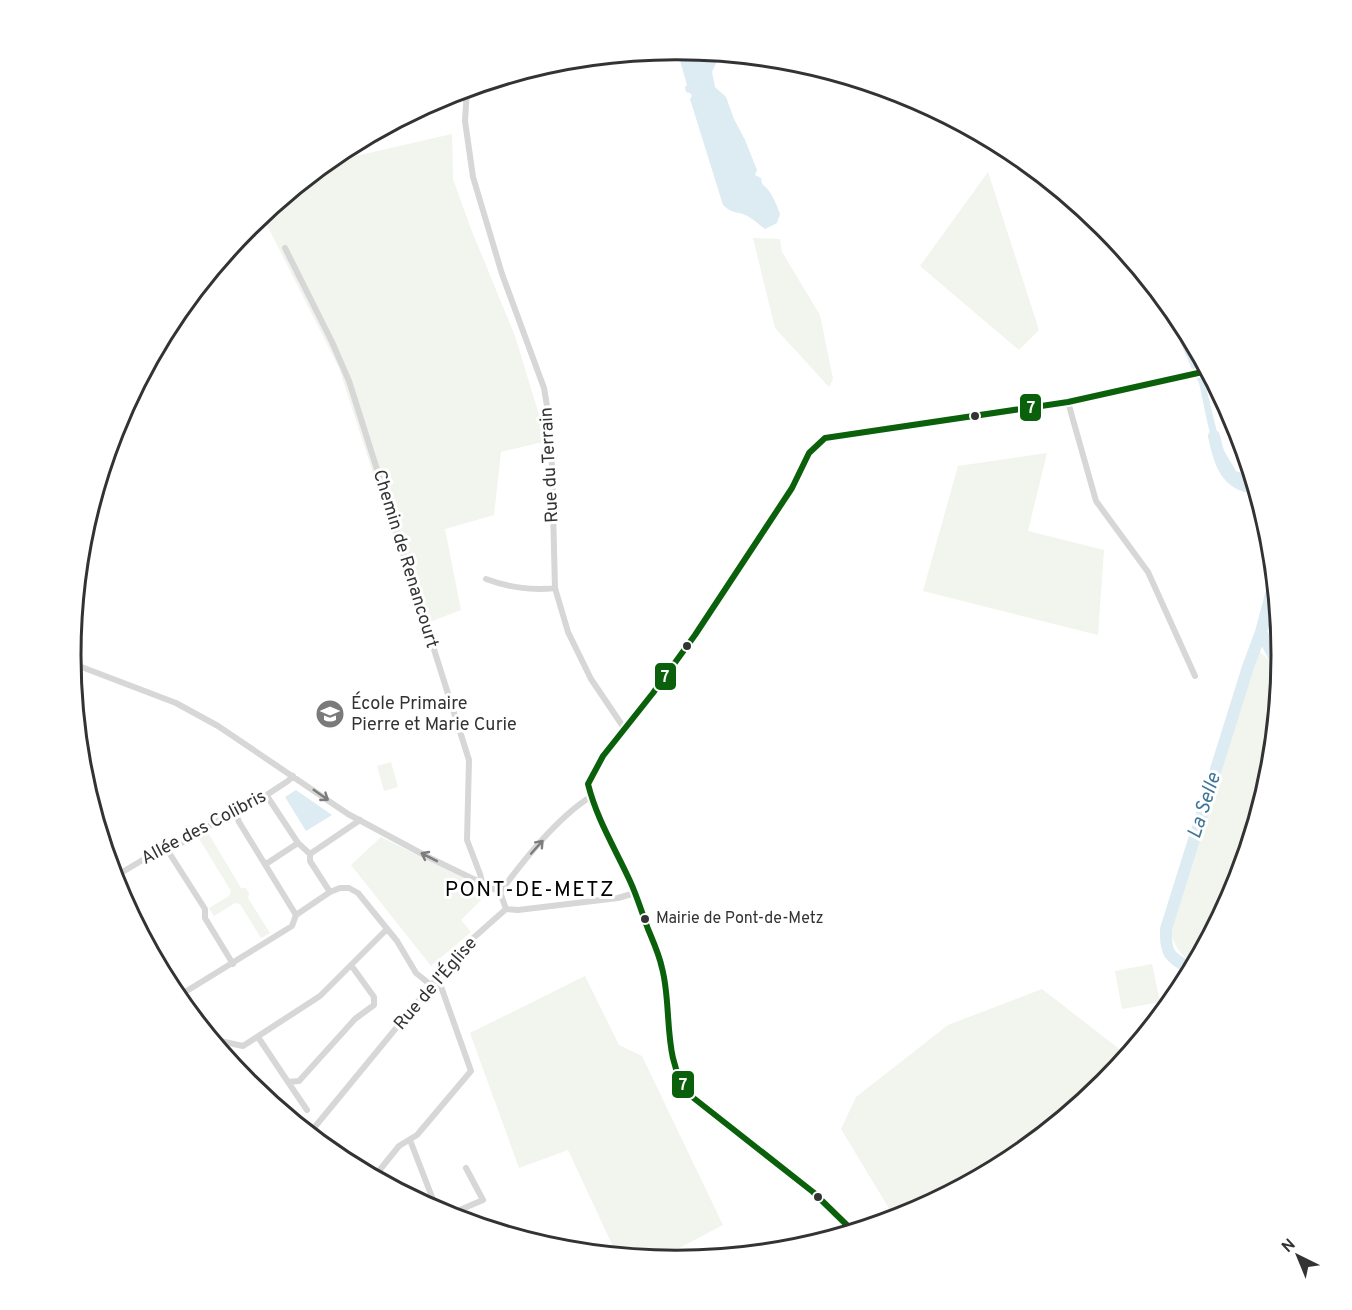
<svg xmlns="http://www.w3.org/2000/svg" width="1352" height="1310" viewBox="0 0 1352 1310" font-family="Overpass,sans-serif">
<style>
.green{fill:#f1f5ed}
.water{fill:#ddebf3}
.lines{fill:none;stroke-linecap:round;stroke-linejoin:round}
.river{stroke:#ddebf3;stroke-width:12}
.minor{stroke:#d7d7d7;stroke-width:6}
.bus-1-casing{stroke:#fff;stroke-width:10}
.bus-1{stroke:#0b610b;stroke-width:6}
.oneway{stroke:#7d7d7d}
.bus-dot{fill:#333;stroke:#fff;stroke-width:2}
.labels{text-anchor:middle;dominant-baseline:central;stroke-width:6;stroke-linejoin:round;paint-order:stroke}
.bus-label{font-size:16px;fill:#333;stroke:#fff;text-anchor:start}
.street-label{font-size:18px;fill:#333;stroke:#fff}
.poi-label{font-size:18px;fill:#333;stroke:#fff;text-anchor:start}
.water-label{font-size:20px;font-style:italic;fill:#3f7597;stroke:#fff}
.quarter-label{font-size:21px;letter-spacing:1.5px;fill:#000;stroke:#fff}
.rim{fill:none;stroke:#333;stroke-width:3}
.line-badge{stroke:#fff;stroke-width:2}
.badge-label{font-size:16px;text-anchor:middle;font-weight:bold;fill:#fff}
</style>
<rect width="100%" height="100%" fill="#fff"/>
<path class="green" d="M452,134L453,179L471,229L515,336L547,441L501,452L494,515L445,529L461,610L422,625L339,368L262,215L325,163Z
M988,172L1039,330L1019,350L920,266Z
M753,238L780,239L782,252L820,315L833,379L829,387L775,328Z
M1047,453L1028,531L1104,550L1098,635L923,591L958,466Z
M1259,651L1276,667L1280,668L1270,773L1259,807L1211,932L1194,964C1180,955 1174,946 1170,929Z
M391,762L398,787L384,791L377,766Z
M207,831L241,888H246L249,893L248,898L270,933L261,938L240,904L235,903L214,916L209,908L229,896L231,891L198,837Z
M381,837L490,891L461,920L471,932L431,966L351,865Z
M1152,964L1160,1002L1122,1009L1115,971Z
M585,976L619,1045L642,1056L723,1225L668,1254L670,1260L617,1255L568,1150L519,1168L470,1033Z
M1042,989L1127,1055L1104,1083L1012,1159L946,1194L893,1215L841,1129L856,1097L948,1025Z"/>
<path class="water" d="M677,50L711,53L716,63L712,72L715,87L726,97L734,119L745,140L757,170L755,175L761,178L762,184C772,191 776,204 780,214L777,223L765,229C759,225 755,220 749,217C738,210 735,216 723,205L690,99L692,96L690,93L686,92L685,87L687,85Z
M1158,293L1175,318L1201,370L1193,371Z
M1203,375L1220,444L1236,471L1252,477L1254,485C1245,482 1235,479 1229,472C1209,448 1206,412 1199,383L1195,376Z
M296,790L332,815L306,831L285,797Z"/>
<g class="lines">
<path class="river" d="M1214,436C1220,462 1225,485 1255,488
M1274,583L1261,632L1277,662L1281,663
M1191,969C1170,957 1165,955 1166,929L1248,667L1261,632"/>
<path class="minor" d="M467,89L465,121L473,177L502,274L544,388L551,430L555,588L568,632L591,679L624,728
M285,248L332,342L349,381L469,760L467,840L480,874L482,882
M1068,402L1096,501L1148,572L1195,676
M486,579C507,587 533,591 555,588
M1277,613L1275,633L1281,647
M71,663L176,703L218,726L348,814L428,857L500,892L506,909
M267,796L298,843L310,854V861L330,892
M236,813L239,822L296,915
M168,851L205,909V918L233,964
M310,854L360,820
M266,864L298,843
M114,877L161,849L168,851L226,816L245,809L288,781L293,776
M500,892C524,860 556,819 590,797
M177,997L292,926L296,915L330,892L340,888H349L358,893L397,941L416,973L432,986
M258,1037L288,1082L299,1081L355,1019L374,1005V997L351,965
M216,1045L220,1041L243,1046L320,996L386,930
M288,1082L307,1110
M309,1134L462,948L506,909L518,910L618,898L635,893
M410,1140L437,1210
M374,1177L399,1146L417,1135L471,1071L438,978
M448,1215L483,1200L466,1168
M853,1231L813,1192L691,1096L685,1089L675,1066L668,1029V1002L662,967L631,883L594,809L588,784L603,756L653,693L695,635L792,488L809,453L825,438L840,435L1068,402L1207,371"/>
<g class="bus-1-casing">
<path id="bus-1" d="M853,1231L813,1192L691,1096C661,1061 673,1009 662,968C659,954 653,941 648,929C642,913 637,896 630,881C615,848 597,820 588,784L603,756L653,693L695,635L792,488L809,453L825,438L1068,402L1207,371"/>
</g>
<use href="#bus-1" class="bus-1"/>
</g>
<defs><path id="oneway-shaft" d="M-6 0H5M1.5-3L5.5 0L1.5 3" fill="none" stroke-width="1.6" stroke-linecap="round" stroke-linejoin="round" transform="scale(1.5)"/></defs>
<g class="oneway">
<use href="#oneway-shaft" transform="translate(321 795) rotate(35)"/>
<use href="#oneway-shaft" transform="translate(537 847) rotate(-48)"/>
<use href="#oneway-shaft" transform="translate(429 857) rotate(-153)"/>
</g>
<defs>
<g id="school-disc" transform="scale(1.5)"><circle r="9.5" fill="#7a7a7a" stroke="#fff"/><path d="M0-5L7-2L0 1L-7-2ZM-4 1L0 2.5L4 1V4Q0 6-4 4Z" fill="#fff"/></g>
</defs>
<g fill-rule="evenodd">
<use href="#school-disc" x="330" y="714"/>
</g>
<g class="bus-dot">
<circle cx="975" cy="416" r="5"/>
<circle cx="687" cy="646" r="5"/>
<circle cx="645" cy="919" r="5"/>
<circle cx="818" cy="1197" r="5"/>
</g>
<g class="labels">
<g class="bus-label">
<text x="656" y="919">Mairie de Pont-de-Metz</text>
</g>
<g class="street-label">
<text transform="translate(550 465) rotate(-93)">Rue du Terrain</text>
<text transform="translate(405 559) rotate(73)">Chemin de Renancourt</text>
<text transform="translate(204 828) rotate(-28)">Allée des Colibris</text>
<text transform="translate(436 984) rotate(-49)">Rue de l'Église</text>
</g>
<g class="poi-label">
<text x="351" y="704">École Primaire<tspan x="351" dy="21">Pierre et Marie Curie</tspan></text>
</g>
<g class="water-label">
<text transform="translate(1205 806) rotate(-72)">La Selle</text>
</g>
<g class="quarter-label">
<text x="530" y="890">PONT-DE-METZ</text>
</g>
</g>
<path d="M0 0H1352V1310H0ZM81 655a595 595 0 1 1 1190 0a595 595 0 1 1-1190 0Z" fill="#fff" fill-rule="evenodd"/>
<path class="rim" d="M81 655a595 595 0 1 1 1190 0a595 595 0 1 1-1190 0Z"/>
<g class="line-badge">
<rect x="1019" y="393" width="23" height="29" rx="6" fill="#0b610b"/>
<rect x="654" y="662" width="23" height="29" rx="6" fill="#0b610b"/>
<rect x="671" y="1070" width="24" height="29" rx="6" fill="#0b610b"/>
</g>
<g class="badge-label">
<text x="1031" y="413">7</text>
<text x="665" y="682">7</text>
<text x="683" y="1090">7</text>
</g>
<g transform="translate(1298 1256) rotate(317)" stroke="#ffffff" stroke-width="4.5" paint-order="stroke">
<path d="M0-4.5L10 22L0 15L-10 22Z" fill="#333333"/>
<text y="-9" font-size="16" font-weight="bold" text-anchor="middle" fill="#333333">N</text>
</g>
</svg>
